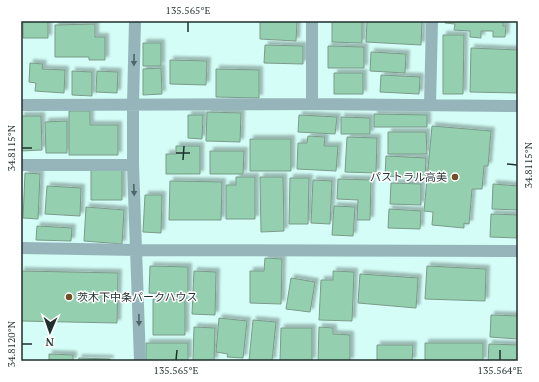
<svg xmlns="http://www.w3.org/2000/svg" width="539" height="382" viewBox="0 0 539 382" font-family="'PT Serif','Noto Sans JP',serif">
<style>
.building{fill:#94d0b0;stroke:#7b9a89;filter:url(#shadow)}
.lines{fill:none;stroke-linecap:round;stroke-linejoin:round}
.minor{stroke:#96b5bb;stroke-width:12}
.oneway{fill:#4f6566}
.ticks{fill:none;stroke:#1f2f2d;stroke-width:1.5}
.poi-dot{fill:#734e29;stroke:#fff;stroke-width:1.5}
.labels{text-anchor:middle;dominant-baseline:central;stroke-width:3;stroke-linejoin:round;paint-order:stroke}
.poi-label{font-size:11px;fill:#1f2f2d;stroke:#fff;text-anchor:end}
.neatline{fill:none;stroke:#1f2f2d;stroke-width:1.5}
.ticks-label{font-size:10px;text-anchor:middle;fill:#1f2f2d}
</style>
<defs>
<filter id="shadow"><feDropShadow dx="3.5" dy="-3.5" stdDeviation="1" flood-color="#0004"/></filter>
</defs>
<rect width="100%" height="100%" fill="#d3fdf6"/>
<path class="building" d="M23,21H48V38H23Z
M260,21H297L296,41L260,39Z
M332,21H362V43L332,42Z
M367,21H422L421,45L366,42Z
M446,21H503V26H506L505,37H493V31H481V38L470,37V31L454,30L455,24L445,23Z
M95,24V37H105V60H89V57H55V25Z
M443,35H464L463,94H443Z
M143,43H161V66H143Z
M265,45L303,46V64L264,63Z
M328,46L364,47V68H328Z
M471,48L518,50V93L470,92Z
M371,52L406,54L405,73L370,71Z
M170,60L207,61L206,85L170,84Z
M30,63L43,64L42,69L65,70L64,93L35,91L36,83L29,82Z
M161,68L162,94L143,95V69Z
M216,69L259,70V98L216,97Z
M72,71L92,72V96L72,95Z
M97,71L118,72L117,93L96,92Z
M334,73H363V94H334Z
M381,75L420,77L419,94L380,92Z
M69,111H90V125H118V155H69Z
M207,112L241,113L240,142L206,141Z
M374,114L427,115V127H374Z
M188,115H203L202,139L188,138Z
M299,115L337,117L335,134L298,132Z
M21,116H41L42,150L21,151Z
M341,117L370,118V134H341Z
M67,121V153H46L45,122Z
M432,126L491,131L488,166H484L482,189H472L469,224L464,223V228L432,225L433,212L424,211Z
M388,132H426L427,154H388Z
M308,136L325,137L324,146H338L336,171L297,169L298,143H307Z
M347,137L377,138L376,173L345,172Z
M250,139H291V171H250Z
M176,146H200V174H166V154H176Z
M210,151H244L243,174H210Z
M386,156L426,158L425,178L385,176Z
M91,168H122V200H91Z
M25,173L40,174L38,219L23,218Z
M236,177H255V219H226V185H236Z
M260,177H283L284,231L261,232Z
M290,178H309L308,224H289Z
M338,179L371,180L370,220H357L358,200L337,199Z
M313,180L332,181L330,224L311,223Z
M170,181L222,182L221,220H169Z
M391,183L421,184V205L390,204Z
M493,184L518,186V210L492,209Z
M47,186L81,188L80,216L45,214Z
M145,195H162L161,233L143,232Z
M334,206L355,207L353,236L332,235Z
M86,207L124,210L122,244L84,241Z
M389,209L421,211L420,229L388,228Z
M491,214L518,215V238L490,237Z
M37,226L72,228L71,241L36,240Z
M265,258L282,259L281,304L250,303V271H264Z
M150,266L188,267V295L149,293Z
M427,266L486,269L485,301L425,299Z
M21,271L118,273L117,323L21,321Z
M194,271L216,272L215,315L192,314Z
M333,271L354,272L352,321L319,320L321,280H333Z
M360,274L418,278L416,308L358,303Z
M291,278L315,282L310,312L286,309Z
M153,299H185V335H153Z
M491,315L518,316V339L490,337Z
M219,318L247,321L243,358L227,357L228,354L216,352Z
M253,320L276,322L272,361H249Z
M194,327L215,328L214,361H193Z
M319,327L333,328V334L350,335V361H318Z
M281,328H312V361H280Z
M146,343H188V361H146Z
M425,343H483V361H425Z
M489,344L518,345V361H488Z
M377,345H413L412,361H377Z
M49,354L73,355V361H49Z
M79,358L110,359V361H78Z"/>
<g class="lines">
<path class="minor" d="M135,21L133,104V165L140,361
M312,104V21
M21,105L312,104L518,106
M430,105L432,21
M21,165H133
M21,248L137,250L518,251"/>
</g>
<defs><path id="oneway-solid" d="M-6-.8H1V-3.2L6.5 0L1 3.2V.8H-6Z"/></defs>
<g class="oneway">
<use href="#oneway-solid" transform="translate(134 60) rotate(91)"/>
<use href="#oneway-solid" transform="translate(134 190) rotate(88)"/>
<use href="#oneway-solid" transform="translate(139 320) rotate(89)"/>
</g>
<path class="ticks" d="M188,32V22M22,148H32M176,153H190M183,160L184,146M507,164L517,165M22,344H32M176,360L177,350M500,360V350"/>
<g class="poi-dot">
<circle cx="455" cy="177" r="4"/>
<circle cx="69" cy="297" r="4"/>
</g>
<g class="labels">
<g class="poi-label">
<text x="447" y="177">パストラル高美</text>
<text x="77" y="297" text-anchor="start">茨木下中条パークハウス</text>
</g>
</g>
<rect width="539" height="382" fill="none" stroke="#ffffff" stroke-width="44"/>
<g transform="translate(50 332) rotate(182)" stroke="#ffffff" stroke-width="3" paint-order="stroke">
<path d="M0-3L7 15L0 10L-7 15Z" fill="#1f2f2d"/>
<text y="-6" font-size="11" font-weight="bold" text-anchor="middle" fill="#1f2f2d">N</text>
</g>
<rect x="22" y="22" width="495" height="338" class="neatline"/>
<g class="ticks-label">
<text x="188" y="14">135.565°E</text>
<text transform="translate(11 148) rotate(-90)" y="4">34.8115°N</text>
<text transform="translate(528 165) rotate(-90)" y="4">34.8115°N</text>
<text transform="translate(11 344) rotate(-90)" y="4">34.8120°N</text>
<text x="176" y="374">135.565°E</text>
<text x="500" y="374">135.564°E</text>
</g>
</svg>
